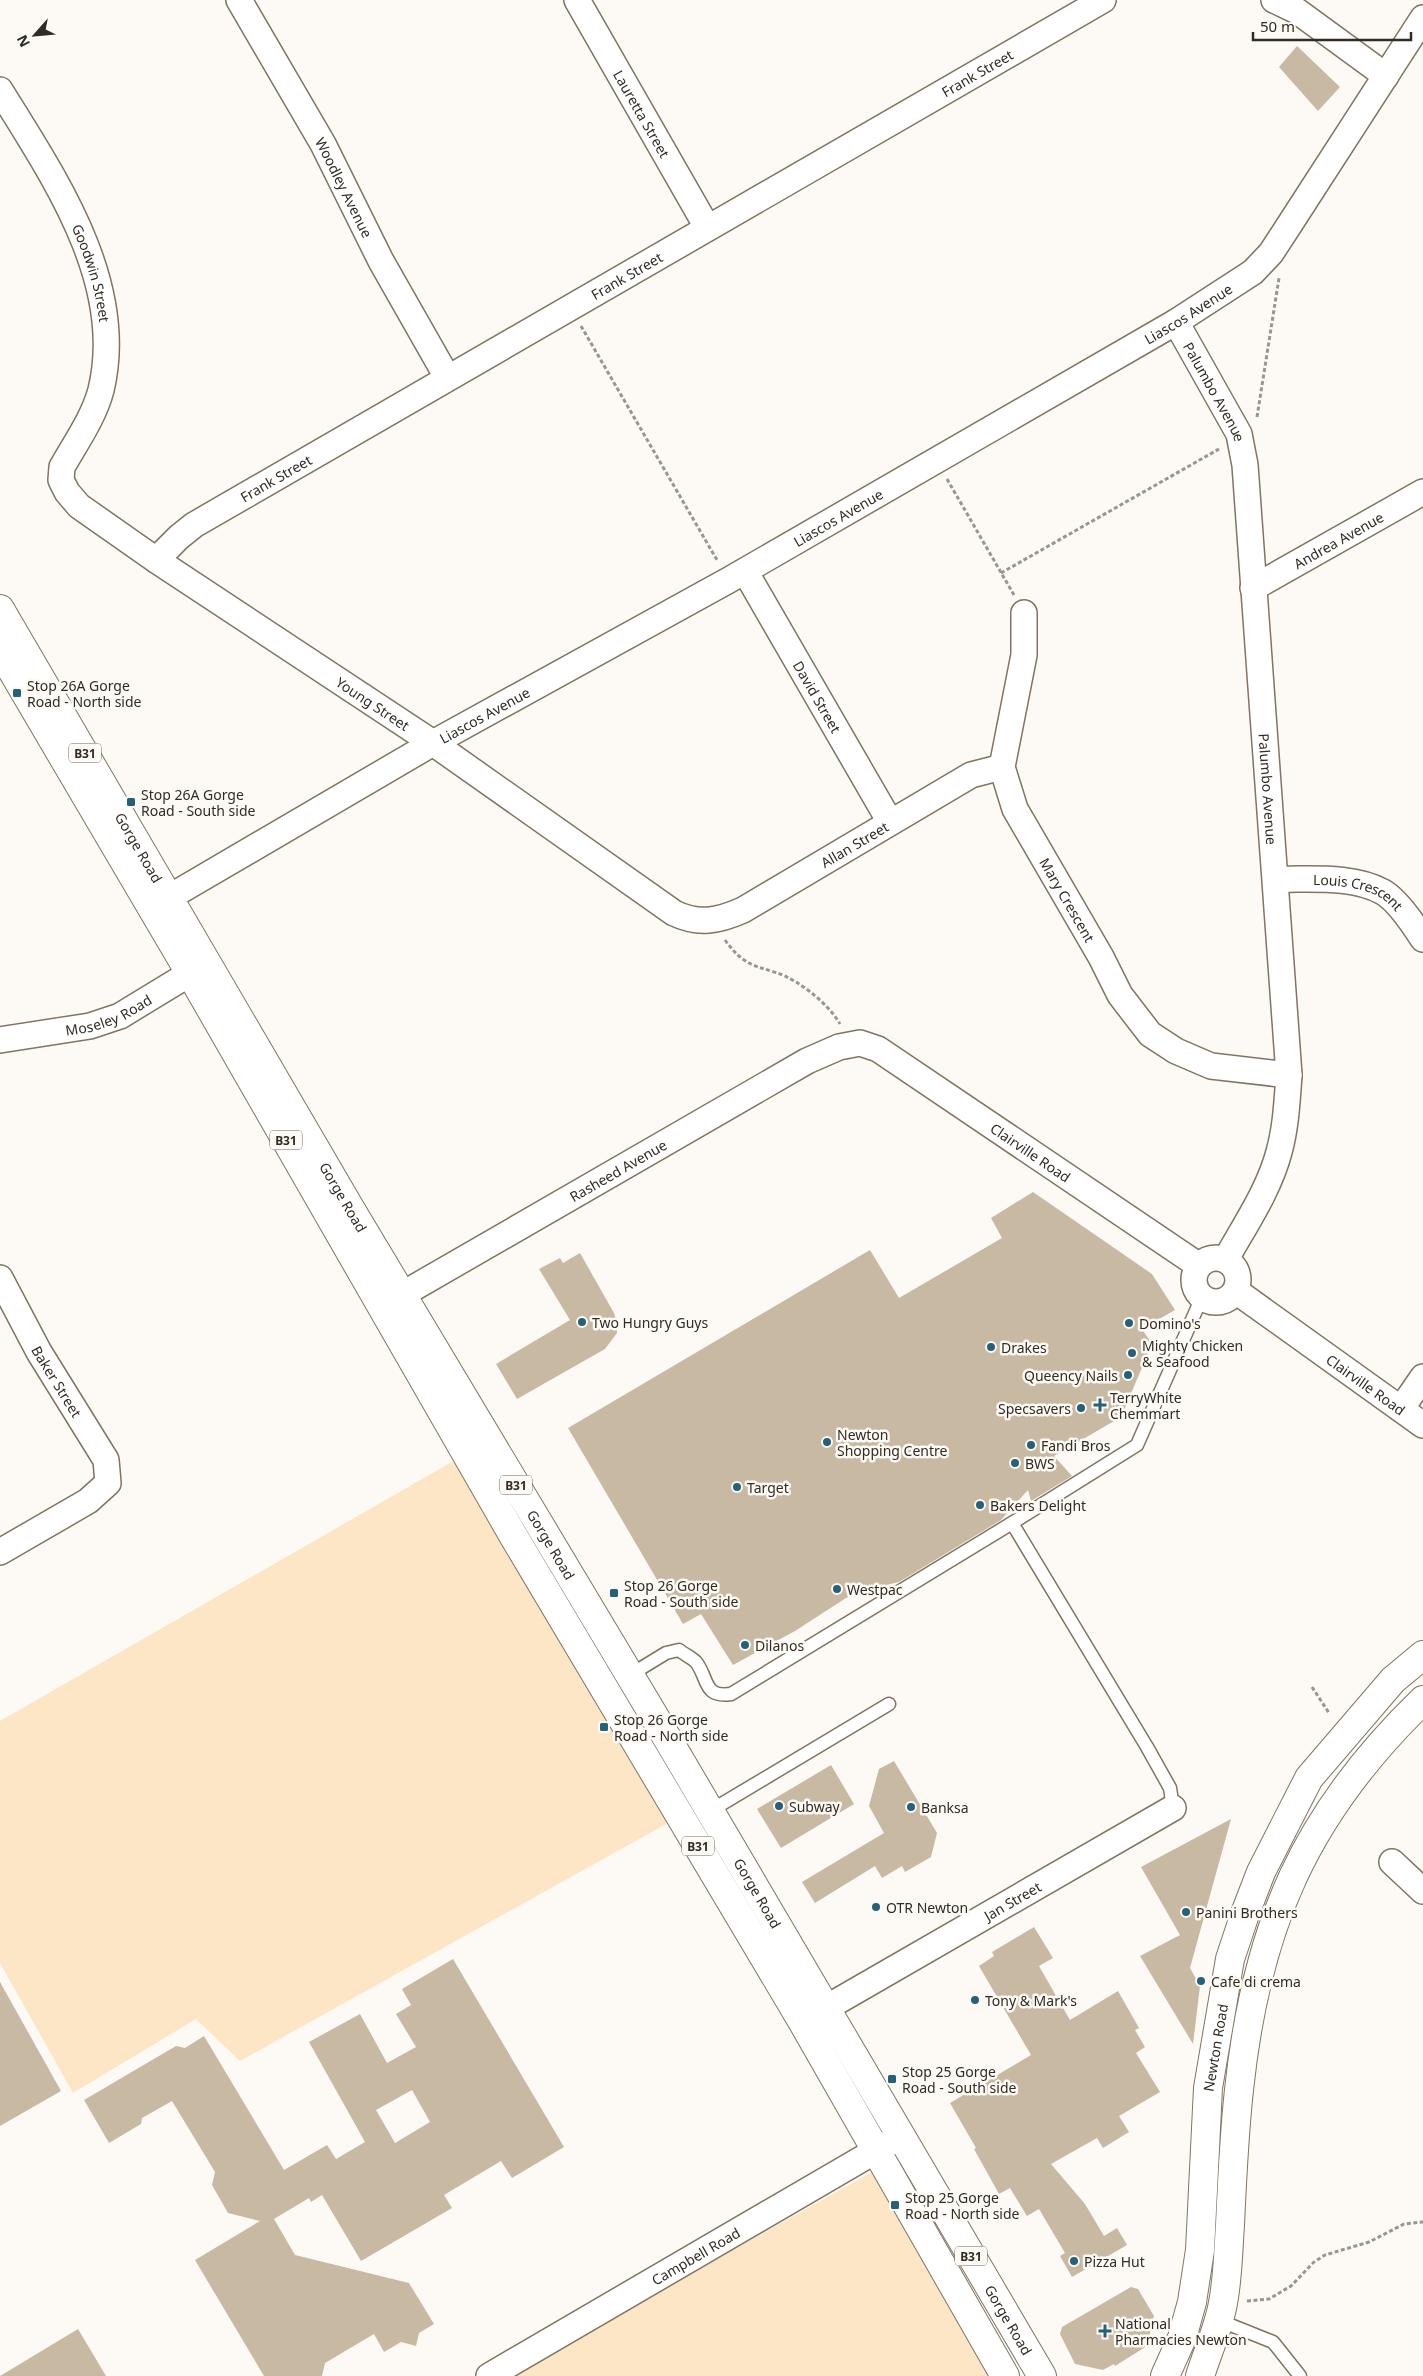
<svg xmlns="http://www.w3.org/2000/svg" width="1423" height="2376" viewBox="0 0 1423 2376" font-family="'Noto Sans',sans-serif">
<style>
.green{fill:#fce6c5}
.building{fill:#c8b9a3;fill-rule:evenodd}
.lines{fill:none;stroke-linecap:round;stroke-linejoin:round}
.lane-casing{stroke:#827460;stroke-width:15}
.street-casing{stroke:#827460;stroke-width:28}
.secondary-casing{stroke:#827460;stroke-width:30}
.primary-casing{stroke:#827460;stroke-width:30}
.path{stroke:#9a958f;stroke-width:3;stroke-dasharray:4 2.5;stroke-linecap:butt}
.lane{stroke:#fff;stroke-width:12}
.street{stroke:#fff;stroke-width:25}
.secondary{stroke:#fff;stroke-width:28}
.primary{stroke:#fff;stroke-width:28}
.poi-dot{fill:#256179;stroke:#fdfaf5;stroke-width:2}
.labels{text-anchor:middle;dominant-baseline:central;stroke-width:5;stroke-linejoin:round;paint-order:stroke}
.shield{fill:#fdfaf5;stroke:#6e6962;stroke-width:1}
.shield-label{font-size:12px;font-weight:bold;fill:#312b23}
.street-label{font-size:14px;fill:#312b23;stroke:#fdfaf5}
.poi-label{font-size:14px;fill:#312b23;stroke:#fdfaf5;text-anchor:start}
</style>
<rect width="100%" height="100%" fill="#fdfaf5"/>
<path class="green" d="M457,1459L668,1823L240,2061L196,2019L73,2093L0,1963V1721Z
M872,2172L995,2376H508Z"/>
<path class="building" d="M1297,46L1340,87L1318,111L1279,67Z
M1033,1192L1152,1274L1175,1310L1142,1329L1152,1344L1121,1417L1054,1456L1072,1476L1031,1501L1028,1490L1001,1520L899,1582L865,1590L846,1598L795,1631L733,1665L701,1614L683,1624L568,1428L870,1250L899,1298L1002,1238L991,1218Z
M580,1253L614,1313L617,1323V1333L605,1349L517,1399L496,1364L570,1320L539,1269L560,1258L563,1263Z
M894,1761L937,1833L931,1857L905,1872L902,1866L882,1878L875,1866L815,1903L802,1882L884,1833L869,1806L879,1769Z
M831,1765L854,1804L781,1848L757,1809Z
M1231,1819L1190,1968L1200,1986L1193,2044L1140,1956L1180,1935L1141,1867Z
M1034,1927L1053,1958L1039,1966L1070,2020L1118,1991L1139,2028L1135,2030L1145,2047L1136,2053L1160,2092L1119,2116L1129,2132L1103,2148L1097,2138L1051,2164L1085,2204L1104,2236L1117,2228L1127,2245L1072,2277L1060,2256L1065,2253L1039,2209L1027,2216L1010,2188L999,2194L974,2149L976,2148L950,2103L1031,2055L979,1966L994,1956L992,1952Z
M453,1959L564,2147L512,2178L501,2161L444,2195L452,2208L361,2261L322,2195L311,2202L309,2198L274,2219L295,2255L409,2283L434,2324L419,2333L416,2346L401,2342L384,2352L374,2334L325,2363L322,2376H264L195,2260L260,2221L228,2213L212,2185L215,2172L172,2101L142,2118L141,2124L109,2143L84,2100L176,2046L185,2048L204,2036L284,2170L327,2145L336,2159L365,2142L309,2042L360,2014L387,2063L416,2047L396,2014L411,2005L402,1989ZM412,2090L430,2122L395,2143L376,2110Z
M0,1982L61,2091L0,2126Z
M1131,2287L1138,2289L1154,2316L1147,2346L1115,2366L1114,2364L1103,2370L1075,2364L1060,2334L1062,2327Z
M78,2329L106,2376H0Z"/>
<g class="lines">
<g class="lane-casing">
<path id="lane" d="M1012,1523L1147,1747L1170,1788L1173,1808
M630,1675L666,1653L679,1650C684,1654 692,1658 696,1662C709,1679 703,1698 731,1694L1012,1523L1137,1445L1202,1297
M710,1811L889,1704
M1218,2320L1273,2342L1300,2376"/>
</g>
<g class="street-casing">
<g id="street">
<path id="s1" d="M239,0L323,144L381,261L447,377"/>
<path id="s2" d="M577,0L707,227"/>
<path d="M1274,0L1297,11L1386,76"/>
<path id="s3" d="M0,90C53,176 127,282 101,390C94,417 75,444 62,467L61,480L67,492L79,506L156,560L433,743L674,913C699,925 718,921 743,910L971,775L1002,767"/>
<path id="s4" d="M1176,322L1239,434L1245,465L1289,1075C1287,1101 1286,1127 1279,1152C1269,1190 1245,1225 1226,1259"/>
<path id="s5" d="M156,560L179,537L194,525L1103,0"/>
<path id="s6" d="M745,571L890,822"/>
<path id="s7" d="M1253,588L1423,492"/>
<path id="s8" d="M1024,613V655L1002,767L1015,809L1101,957L1120,995L1150,1034L1176,1051L1211,1066L1289,1075"/>
<path id="s9" d="M1276,879C1310,880 1352,875 1383,892C1397,900 1414,925 1423,939"/>
<path id="s10" d="M151,905L168,898L433,743L729,580L1176,322L1253,272L1271,253L1286,230L1423,18"/>
<path id="s11" d="M0,1040L90,1026L120,1016L207,963"/>
<circle cx="1216" cy="1280" r="22"/>
<path id="s12" d="M0,1278L39,1352L106,1460L108,1483L88,1501L0,1552"/>
<path id="s13" d="M1236,1291L1423,1425"/>
<path id="s14" d="M384,1305L807,1061L839,1047L860,1043L878,1049L1198,1265"/>
<path d="M1401,1409L1423,1377"/>
<path d="M1392,1862L1423,1891"/>
<path id="s15" d="M826,2008L1173,1808"/>
<path id="s16" d="M489,2376L901,2136"/>
</g>
</g>
<g class="secondary-casing">
<g id="secondary">
<path id="s17" d="M1165,2376L1182,2338L1192,2302L1200,2250L1208,2088L1230,1959L1246,1911L1261,1872L1309,1778L1393,1680L1423,1655"/>
<path d="M1200,2376C1207,2354 1217,2331 1222,2308C1228,2281 1228,2252 1230,2225C1232,2180 1234,2135 1239,2090C1256,1927 1305,1814 1423,1700"/>
</g>
</g>
<g class="primary-casing">
<g id="primary">
<path id="s18" d="M0,609L350,1208L650,1709L1042,2376"/>
<path d="M0,650L190,973L514,1537L802,2021L1005,2376"/>
</g>
</g>
<path class="path" d="M581,326L717,560
M1257,417L1279,278
M947,479L1014,595
M1001,573L1219,449
M725,940C750,975 765,963 796,982C811,991 831,1008 840,1024
M1312,1687L1329,1713
M1247,2301L1269,2299L1291,2286L1314,2262L1325,2255L1369,2242L1404,2224L1423,2222"/>
<use href="#lane" class="lane"/>
<use href="#street" class="street"/>
<use href="#secondary" class="secondary"/>
<use href="#primary" class="primary"/>
</g>
<g class="poi-dot">
<rect x="12" y="688" width="10" height="10" rx="2.5"/>
<rect x="126" y="797" width="10" height="10" rx="2.5"/>
<circle cx="582" cy="1322" r="5"/>
<circle cx="1129" cy="1323" r="5"/>
<circle cx="991" cy="1347" r="5"/>
<circle cx="1132" cy="1353" r="5"/>
<circle cx="1128" cy="1375" r="5"/>
<path d="M1097.5 1397.5h5v5h5v5h-5v5h-5v-5h-5v-5h5z"/>
<circle cx="1081" cy="1408" r="5"/>
<circle cx="827" cy="1442" r="5"/>
<circle cx="1031" cy="1445" r="5"/>
<circle cx="1015" cy="1463" r="5"/>
<circle cx="737" cy="1487" r="5"/>
<circle cx="980" cy="1505" r="5"/>
<circle cx="837" cy="1589" r="5"/>
<rect x="609" y="1588" width="10" height="10" rx="2.5"/>
<circle cx="745" cy="1645" r="5"/>
<rect x="599" y="1722" width="10" height="10" rx="2.5"/>
<circle cx="779" cy="1806" r="5"/>
<circle cx="911" cy="1807" r="5"/>
<circle cx="876" cy="1907" r="5"/>
<circle cx="1186" cy="1912" r="5"/>
<circle cx="1201" cy="1981" r="5"/>
<circle cx="975" cy="2000" r="5"/>
<rect x="887" y="2074" width="10" height="10" rx="2.5"/>
<rect x="890" y="2200" width="10" height="10" rx="2.5"/>
<circle cx="1074" cy="2261" r="5"/>
<path d="M1102.5 2323.5h5v5h5v5h-5v5h-5v-5h-5v-5h5z"/>
</g>
<g class="labels">
<g class="shield">
<rect x="69" y="743.5" width="32" height="19" rx="4"/>
<rect x="270" y="1130.5" width="32" height="19" rx="4"/>
<rect x="500" y="1475.5" width="32" height="19" rx="4"/>
<rect x="682" y="1836.5" width="32" height="19" rx="4"/>
<rect x="955" y="2246.5" width="32" height="19" rx="4"/>
</g>
<g class="shield-label">
<text x="85" y="753">B31</text>
<text x="286" y="1140">B31</text>
<text x="516" y="1485">B31</text>
<text x="698" y="1846">B31</text>
<text x="971" y="2256">B31</text>
</g>
<g class="street-label">
<text stroke="none"><textPath href="#s5" startOffset="956">Frank Street</textPath></text>
<text stroke="none"><textPath href="#s2" startOffset="131">Lauretta Street</textPath></text>
<text stroke="none"><textPath href="#s1" startOffset="215">Woodley Avenue</textPath></text>
<text stroke="none"><textPath href="#s3" startOffset="206">Goodwin Street</textPath></text>
<text stroke="none"><textPath href="#s5" startOffset="551">Frank Street</textPath></text>
<text stroke="none"><textPath href="#s10" startOffset="1194">Liascos Avenue</textPath></text>
<text stroke="none"><textPath href="#s4" startOffset="80">Palumbo Avenue</textPath></text>
<text stroke="none"><textPath href="#s5" startOffset="146">Frank Street</textPath></text>
<text stroke="none"><textPath href="#s10" startOffset="789">Liascos Avenue</textPath></text>
<text stroke="none"><textPath href="#s7" startOffset="98">Andrea Avenue</textPath></text>
<text stroke="none"><textPath href="#s6" startOffset="145">David Street</textPath></text>
<text stroke="none"><textPath href="#s3" startOffset="811">Young Street</textPath></text>
<text stroke="none"><textPath href="#s10" startOffset="384">Liascos Avenue</textPath></text>
<text stroke="none"><textPath href="#s4" startOffset="485">Palumbo Avenue</textPath></text>
<text stroke="none"><textPath href="#s3" startOffset="1379">Allan Street</textPath></text>
<text stroke="none"><textPath href="#s18" startOffset="276">Gorge Road</textPath></text>
<text stroke="none"><textPath href="#s9" startOffset="85">Louis Crescent</textPath></text>
<text stroke="none"><textPath href="#s8" startOffset="305">Mary Crescent</textPath></text>
<text stroke="none"><textPath href="#s11" startOffset="112">Moseley Road</textPath></text>
<text stroke="none"><textPath href="#s14" startOffset="748">Clairville Road</textPath></text>
<text stroke="none"><textPath href="#s14" startOffset="270">Rasheed Avenue</textPath></text>
<text stroke="none"><textPath href="#s18" startOffset="681">Gorge Road</textPath></text>
<text stroke="none"><textPath href="#s12" startOffset="118">Baker Street</textPath></text>
<text stroke="none"><textPath href="#s13" startOffset="160">Clairville Road</textPath></text>
<text stroke="none"><textPath href="#s18" startOffset="1086">Gorge Road</textPath></text>
<text stroke="none"><textPath href="#s18" startOffset="1491">Gorge Road</textPath></text>
<text stroke="none"><textPath href="#s15" startOffset="215">Jan Street</textPath></text>
<text stroke="none"><textPath href="#s17" startOffset="335">Newton Road</textPath></text>
<text stroke="none"><textPath href="#s16" startOffset="239">Campbell Road</textPath></text>
<text stroke="none"><textPath href="#s18" startOffset="1986">Gorge Road</textPath></text>
</g>
<g class="poi-label">
<text x="27" y="685">Stop 26A Gorge<tspan x="27" dy="16">Road - North side</tspan></text>
<text x="141" y="794">Stop 26A Gorge<tspan x="141" dy="16">Road - South side</tspan></text>
<text x="592" y="1322">Two Hungry Guys</text>
<text x="1139" y="1323">Domino's</text>
<text x="1142" y="1345">Mighty Chicken<tspan x="1142" dy="16">&amp; Seafood</tspan></text>
<text x="1001" y="1347">Drakes</text>
<text x="1118" y="1375" text-anchor="end">Queency Nails</text>
<text x="1110" y="1397">TerryWhite<tspan x="1110" dy="16">Chemmart</tspan></text>
<text x="1071" y="1408" text-anchor="end">Specsavers</text>
<text x="837" y="1434">Newton<tspan x="837" dy="16">Shopping Centre</tspan></text>
<text x="1041" y="1445">Fandi Bros</text>
<text x="1025" y="1463">BWS</text>
<text x="747" y="1487">Target</text>
<text x="990" y="1505">Bakers Delight</text>
<text x="624" y="1585">Stop 26 Gorge<tspan x="624" dy="16">Road - South side</tspan></text>
<text x="847" y="1589">Westpac</text>
<text x="755" y="1645">Dilanos</text>
<text x="614" y="1719">Stop 26 Gorge<tspan x="614" dy="16">Road - North side</tspan></text>
<text x="789" y="1806">Subway</text>
<text x="921" y="1807">Banksa</text>
<text x="886" y="1907">OTR Newton</text>
<text x="1196" y="1912">Panini Brothers</text>
<text x="1211" y="1981">Cafe di crema</text>
<text x="985" y="2000">Tony &amp; Mark's</text>
<text x="902" y="2071">Stop 25 Gorge<tspan x="902" dy="16">Road - South side</tspan></text>
<text x="905" y="2197">Stop 25 Gorge<tspan x="905" dy="16">Road - North side</tspan></text>
<text x="1084" y="2261">Pizza Hut</text>
<text x="1115" y="2323">National<tspan x="1115" dy="16">Pharmacies Newton</tspan></text>
</g>
</g>
<g transform="translate(35 35) rotate(243)" stroke="#fdfaf5" stroke-width="4" paint-order="stroke">
<path d="M0-4L9 19L0 12L-9 19Z" fill="#312b23"/>
<text y="-8" font-size="14" font-weight="bold" text-anchor="middle" fill="#312b23">N</text>
</g>
<path d="M1253 32v8h158v-8" fill="none" stroke="#312b23" stroke-width="2.5"/>
<text x="1260" y="32" font-size="15" fill="#312b23" stroke="#fdfaf5" stroke-width="4" paint-order="stroke">50 m</text>
</svg>
